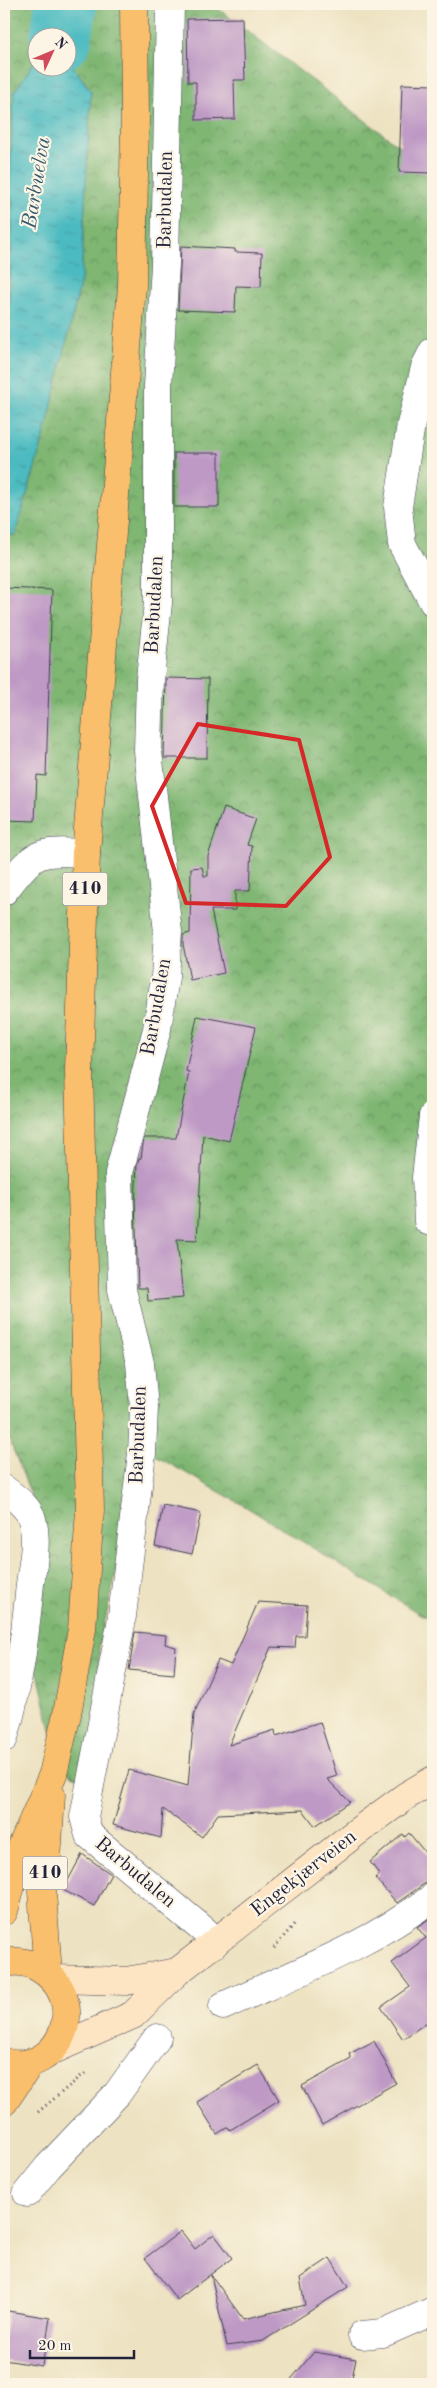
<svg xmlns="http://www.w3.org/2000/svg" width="437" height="2388" viewBox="0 0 437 2388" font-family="'Old Standard TT',serif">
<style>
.forest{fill:url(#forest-crowns);stroke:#506c56}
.water{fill:url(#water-ripples);stroke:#376e7e}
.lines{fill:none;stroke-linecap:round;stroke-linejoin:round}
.river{stroke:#4cbbc1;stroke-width:62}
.building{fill:#be99c5}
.street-casing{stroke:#403f4f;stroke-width:29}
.secondary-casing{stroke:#403f4f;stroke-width:29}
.primary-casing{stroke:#403f4f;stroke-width:29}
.path{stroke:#403f4f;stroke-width:3;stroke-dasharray:1 4;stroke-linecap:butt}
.street{stroke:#fff;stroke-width:28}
.secondary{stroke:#fde5c4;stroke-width:28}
.primary{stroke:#f9bf6c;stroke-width:28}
.marked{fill:none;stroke:#d62828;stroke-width:4;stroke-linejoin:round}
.labels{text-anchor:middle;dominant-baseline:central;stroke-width:4.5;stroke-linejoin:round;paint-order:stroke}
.shield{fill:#fcf5e5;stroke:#63616e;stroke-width:1}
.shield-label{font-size:19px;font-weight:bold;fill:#22223b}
.street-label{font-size:20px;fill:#22223b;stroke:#fcf5e5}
.water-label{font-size:21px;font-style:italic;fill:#31586a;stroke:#fcf5e5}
</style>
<defs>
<pattern id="forest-crowns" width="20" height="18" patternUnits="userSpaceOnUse" patternTransform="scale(1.25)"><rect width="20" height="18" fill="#7eb672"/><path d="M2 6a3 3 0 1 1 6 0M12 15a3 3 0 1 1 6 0" fill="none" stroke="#67945f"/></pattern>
<pattern id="water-ripples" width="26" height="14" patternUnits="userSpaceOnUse" patternTransform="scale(1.25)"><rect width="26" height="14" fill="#4cbbc1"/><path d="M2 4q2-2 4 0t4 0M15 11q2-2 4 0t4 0" fill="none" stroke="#3f989e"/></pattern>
</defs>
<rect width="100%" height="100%" fill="#fcf5e5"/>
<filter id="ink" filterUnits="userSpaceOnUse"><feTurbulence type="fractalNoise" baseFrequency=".02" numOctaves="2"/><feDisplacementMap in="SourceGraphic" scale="10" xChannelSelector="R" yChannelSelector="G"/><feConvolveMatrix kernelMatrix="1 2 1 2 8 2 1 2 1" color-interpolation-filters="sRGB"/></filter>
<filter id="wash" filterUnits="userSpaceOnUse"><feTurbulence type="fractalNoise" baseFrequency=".0096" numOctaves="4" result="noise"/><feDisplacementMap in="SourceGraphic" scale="20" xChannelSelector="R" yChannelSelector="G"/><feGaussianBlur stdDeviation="1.12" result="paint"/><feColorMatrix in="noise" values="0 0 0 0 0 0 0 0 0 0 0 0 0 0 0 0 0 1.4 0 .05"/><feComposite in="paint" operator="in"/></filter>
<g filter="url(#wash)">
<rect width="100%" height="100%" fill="#ede2c1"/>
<path class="forest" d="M4,4H212L433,172V1619L420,1614L243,1505L145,1450L99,1646L100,1788L60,1769L29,1634L31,1495L4,1426V534L15,535L46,430L91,91L68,60V38H38L37,57L14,93L9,191L13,202L8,323L4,334Z
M74,2376L82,2384H21Z"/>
<path class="water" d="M37,57L38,68H68V60L91,91L81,280L46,430L15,535L4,534V334L8,323L13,203L9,192L14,93Z"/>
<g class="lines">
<path class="river" d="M61,38L66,4"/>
</g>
<g id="blocks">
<path class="building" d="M243,18L245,80H234L235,119L196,120V82H188L187,19Z
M402,84L433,85V173L399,172Z
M181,246L235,249V252L262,253L261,287L236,286L235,312L178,310Z
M174,453H219V507H174Z
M4,588L52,590L46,776L37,775L35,821L4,820Z
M166,678L208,679L207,758H164Z
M224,808L256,819L247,845L252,846L250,891H235V910H211L224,973L190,980L183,944V935L190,933L191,868L202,867L204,876H208V856Z
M197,1016L256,1027L229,1141L203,1135L197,1240L177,1239L183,1298L148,1301L147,1288H138L135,1201L137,1165L139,1158H141L144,1138H176L189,1072L186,1071Z
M163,1505L201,1513L192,1554L155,1546Z
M258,1602L307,1605L305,1636H296L295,1648L271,1647L229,1745L275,1730L276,1736L320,1722L337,1776L327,1779L350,1802L315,1826L303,1810L218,1814L202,1837L163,1809L161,1838L113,1825L129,1770L188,1786L194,1714L218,1660L231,1665Z
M135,1632L166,1635L165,1644L176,1647L174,1674L129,1670Z
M409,1833L433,1862V1882L424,1884L397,1903L375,1878L379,1874L370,1862L403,1834L405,1837Z
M82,1854L111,1874L94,1906L63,1890Z
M433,1916V2018L403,2039L381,2007L410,1987L392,1963L426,1938L417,1927Z
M374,2041L396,2083L322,2125L302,2086L351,2059L349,2054Z
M258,2065L279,2100L230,2130L228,2127L217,2134L197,2102Z
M181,2231L195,2249L214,2234L232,2258L177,2300L145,2258Z
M330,2258L348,2287L263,2341L227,2346L211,2275L243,2319L305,2305L300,2278Z
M8,2311L50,2318L42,2366L4,2360V2339Z
M314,2352L356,2359L351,2384H287Z"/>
</g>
</g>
<g filter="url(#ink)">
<use href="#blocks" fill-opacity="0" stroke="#403f4f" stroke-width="1"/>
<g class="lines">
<g class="street-casing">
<path id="street" d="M170,4L165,264L158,386V603L150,679L148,751L168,932L165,977L157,1029L119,1173L122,1290L140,1363L144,1408L142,1453L121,1624L84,1817L89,1835L206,1932L214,1944
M433,351L425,367L411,424L398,507L402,544L433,602
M4,891C35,851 36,851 86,853
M428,1221L426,1177L433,1116
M4,1489C14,1497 28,1506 32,1519C38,1539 33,1563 30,1584C25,1636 19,1687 4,1738
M223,2006C294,1974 371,1945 433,1897
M27,2193L48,2167L117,2094L157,2038
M362,2335L383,2333L433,2311"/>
</g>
<g class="secondary-casing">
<path id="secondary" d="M55,1979L126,1981L177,1972
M51,2051L133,2015L177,1972L354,1834L406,1796L433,1780"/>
</g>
<g class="primary-casing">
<path id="primary" d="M4,1911L22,1846L53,1774L67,1714L82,1629L90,1510L79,1071L86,853L132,286L135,120L134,4
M4,1964C14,1960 28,1962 37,1967C94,1998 59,2079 4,2062
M48,1973L42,1892L47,1860L51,1795
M4,2102L31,2062"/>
</g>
<path class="path" d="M274,1948L296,1922
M38,2112L85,2073"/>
<use href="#street" class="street"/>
<use href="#secondary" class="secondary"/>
<use href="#primary" class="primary"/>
</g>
</g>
<path class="marked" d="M198,724L299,740L330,857L286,906L186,903L152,806Z"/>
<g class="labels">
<g class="shield">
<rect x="62.5" y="872.5" width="45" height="33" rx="4"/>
<rect x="22.5" y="1856.5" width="45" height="33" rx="4"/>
</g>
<g class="shield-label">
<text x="85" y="889">410</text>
<text x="45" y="1873">410</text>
</g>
<g class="street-label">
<text transform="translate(166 200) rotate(-89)">Barbudalen</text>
<text transform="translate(155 605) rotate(-87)">Barbudalen</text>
<text transform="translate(157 1007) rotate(-80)">Barbudalen</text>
<text transform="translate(139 1435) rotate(-88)">Barbudalen</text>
<text transform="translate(135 1873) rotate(40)">Barbudalen</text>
<text transform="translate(304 1874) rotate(-38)">Engekjærveien</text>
</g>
<g class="water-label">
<text transform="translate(37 183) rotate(-81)">Barbuelva</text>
</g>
</g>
<rect width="437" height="2388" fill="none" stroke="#fcf5e5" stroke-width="20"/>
<g transform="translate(52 52) rotate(46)"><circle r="24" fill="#fcf5e5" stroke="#a5a1a1"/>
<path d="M0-4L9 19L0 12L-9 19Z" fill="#d1495b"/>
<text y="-8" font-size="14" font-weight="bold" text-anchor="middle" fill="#22223b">N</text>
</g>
<path d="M30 2350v8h104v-8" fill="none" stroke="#22223b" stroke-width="2.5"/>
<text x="38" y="2350" font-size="15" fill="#22223b" stroke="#fcf5e5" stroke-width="4" paint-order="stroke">20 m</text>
</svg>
